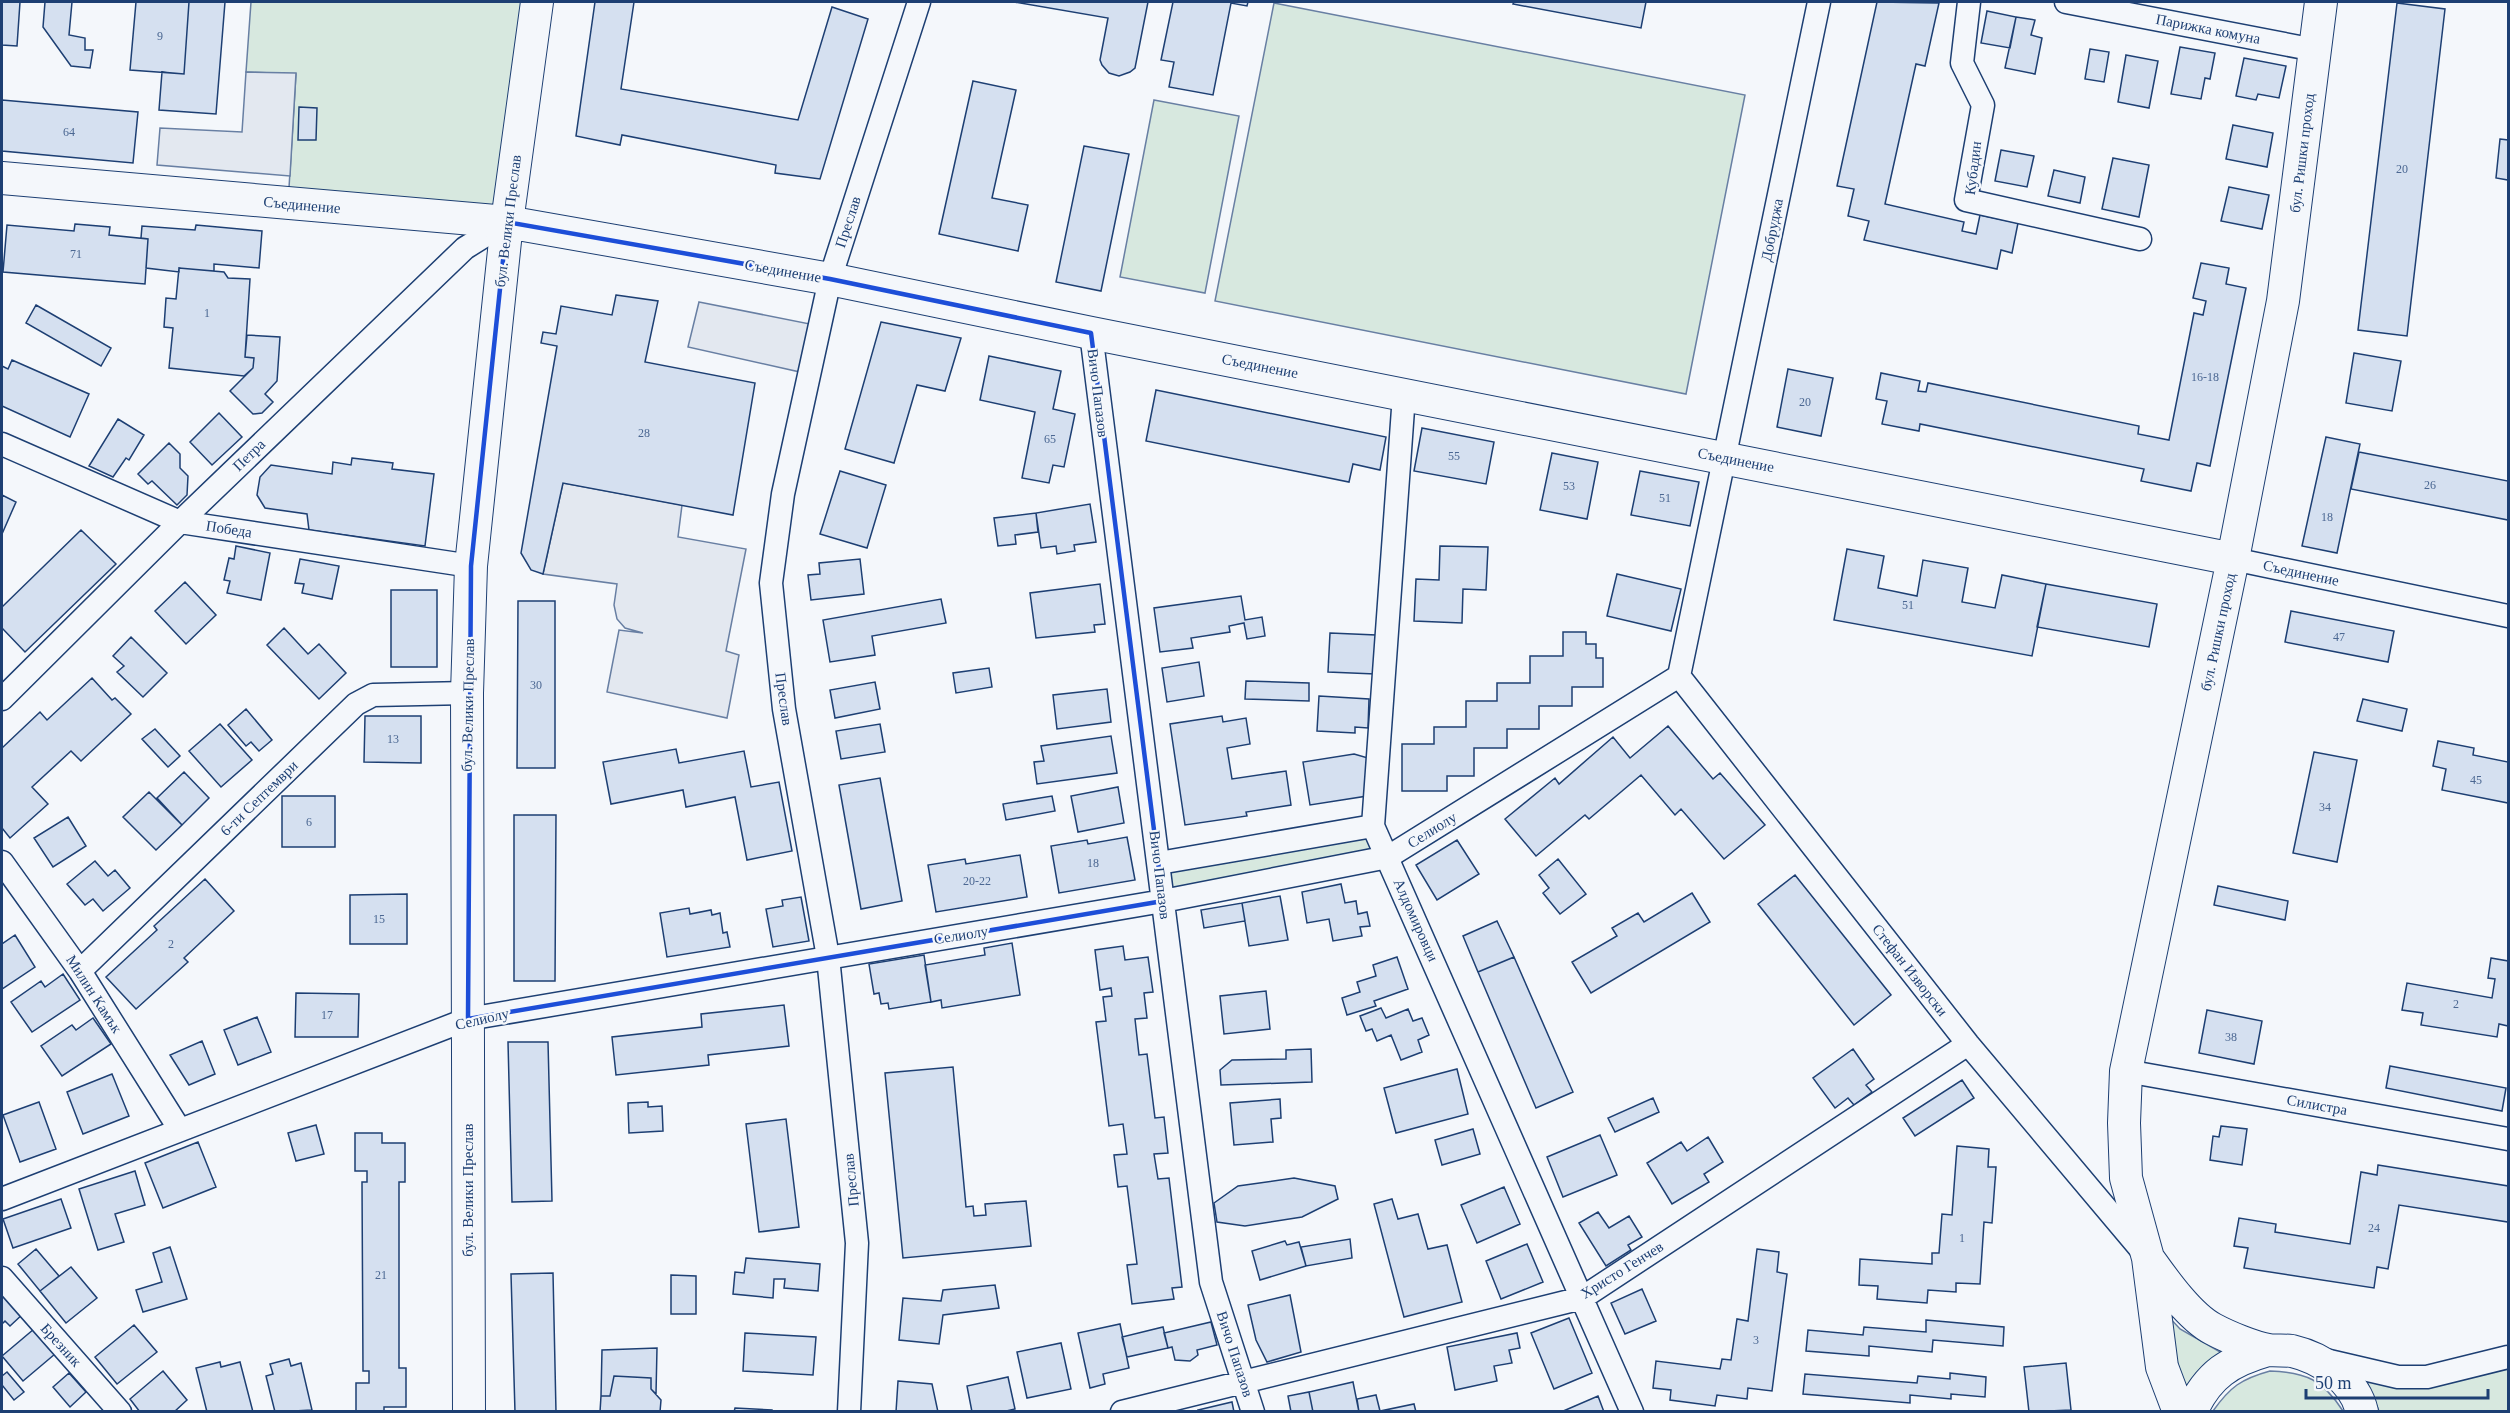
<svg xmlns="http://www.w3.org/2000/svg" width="2510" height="1413" viewBox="0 0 2510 1413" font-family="Georgia,serif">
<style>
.green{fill:#d7e8df;stroke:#687fa3;stroke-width:1.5}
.parking{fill:#e3e8f0;stroke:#687fa3;stroke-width:1.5}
.building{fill:#d5e0f0;stroke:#1d3f73;stroke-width:1.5}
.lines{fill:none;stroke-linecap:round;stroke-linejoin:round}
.street-casing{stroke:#1d3f73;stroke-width:25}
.secondary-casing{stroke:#1d3f73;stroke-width:34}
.street{stroke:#f4f7fb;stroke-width:22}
.secondary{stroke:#f4f7fb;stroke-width:32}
.marked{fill:none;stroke:#1d4ed8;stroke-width:4.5;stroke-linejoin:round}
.labels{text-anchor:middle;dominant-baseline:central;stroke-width:4.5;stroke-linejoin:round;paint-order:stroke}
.number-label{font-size:12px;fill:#4b6792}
.street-label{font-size:15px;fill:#1d3f73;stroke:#f4f7fb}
</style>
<rect width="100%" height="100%" fill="#f4f7fb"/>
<path class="green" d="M251,2H537L507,222L288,204L296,74L246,72Z
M1274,3L1745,95L1686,394L1215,301Z
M1154,100L1239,116L1205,293L1120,277Z
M1373,826L1388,857L1163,901L1159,863Z
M2168,1316L2180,1329L2222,1353L2186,1394L2168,1327Z
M2508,1357V1411H2379L2362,1370L2398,1377Z
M2270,1371C2306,1372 2323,1380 2343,1411H2213C2230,1387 2241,1379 2270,1371Z"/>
<path class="parking" d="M246,72L296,73L290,176L157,165L160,128L242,132Z
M699,302L810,324L800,372L688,347Z
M563,483L682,505L678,537L746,549L726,651L739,655L727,718L607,692L619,630L643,633L625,628L617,619L614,605L617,584L543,574Z"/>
<path class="building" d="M2,2H20L17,46L2,45Z
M45,2H72L69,35L85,38V50H93L90,68L71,66L43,27Z
M136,2H189L184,74L130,70Z
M189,2H225L216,114L159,110L162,72L184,74Z
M595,2H634L621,89L798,120L832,7L868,19L820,179L775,173L776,165L622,135L620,145L576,136Z
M1014,2H1148L1135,68L1130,72L1119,76L1109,73L1102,65L1100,60L1108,18Z
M1173,2H1248L1247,6L1231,3L1213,95L1169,87L1174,62L1161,60Z
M1514,2H1646L1641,28L1513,4Z
M1877,2L1939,3L1925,66L1916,64L1885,204L1964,222L1962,231L1976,234L1980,215L2018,223L2012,253L2001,250L1997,269L1864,240L1869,221L1848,216L1854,189L1837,186Z
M2397,3L2445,9L2407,336L2358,330Z
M1987,11L2016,17L2010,48L1981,43Z
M2016,17L2035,20L2031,35L2042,38L2035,74L2005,68Z
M2180,47L2215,53L2210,79L2205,78L2201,99L2171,94Z
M2090,49L2109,52L2104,82L2085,79Z
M2126,55L2158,61L2149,108L2118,102Z
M2244,58L2286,66L2279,98L2258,94L2256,100L2236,96Z
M973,81L1016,90L992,198L1028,205L1018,251L939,234Z
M2,100L138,112L133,163L2,151Z
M299,107L317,108L316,140H298Z
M2233,125L2273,133L2267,167L2226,159Z
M2500,139L2508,140V180L2496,178Z
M1084,146L1129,154L1101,291L1056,282Z
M2001,150L2034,156L2027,187L1995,181Z
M2113,158L2149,165L2139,217L2102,209Z
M2054,170L2085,177L2080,203L2048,196Z
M2229,187L2269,195L2262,229L2221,221Z
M75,224L110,227L109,235L148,239L145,284L3,272L7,225L74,231Z
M196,225L262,231L259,268L214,264V271L179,268V272L146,268L148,239L141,238L142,226L195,230Z
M2201,263L2229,268L2226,284L2246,288L2210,466L2197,463L2191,491L2141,481L2144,469L1920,424L1919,431L1882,424L1887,401L1876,399L1881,373L1920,381L1918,391L1926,392L1928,383L2139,426L2138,434L2169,440L2194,313L2203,315L2206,301L2193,298Z
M179,268L224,272L228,278L250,279L245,357L254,358L253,368L244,376L169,368L173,328L164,327L166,298L176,299Z
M616,295L658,301L645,362L755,383L733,515L563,483L543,574L531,570L521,553L557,346L541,343L543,332L556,334L561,306L612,315Z
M36,305L111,348L101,366L26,323Z
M881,322L961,338L945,391L917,385L894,463L845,449Z
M247,335L280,337L277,381L265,394L273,402L262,413L253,414L230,391L253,368L254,358L245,357Z
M2354,353L2401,361L2392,411L2346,403Z
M989,356L1061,371L1053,409L1075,414L1064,467L1053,465L1049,483L1022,478L1035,412L980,400Z
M12,360L89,394L70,437L2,406V366L8,369Z
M1788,369L1833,378L1821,436L1777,427Z
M1156,390L1386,437L1380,470L1353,464L1349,482L1146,441Z
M219,413L242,437L212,465L190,442Z
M118,419L144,435L129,460L126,458L113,477L89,466Z
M1422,428L1494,442L1486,484L1414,471Z
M2326,437L2360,444L2337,553L2302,546Z
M169,443L180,454V468L188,476L187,495L177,505L152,481L148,484L138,474Z
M2359,452L2508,481V520L2351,489Z
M1552,453L1598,462L1587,519L1540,510Z
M352,458L393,463L392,469L434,474L425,546L309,530L307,514L265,508L257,495L260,477L271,465L332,474L333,462L351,465Z
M840,471L886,485L867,548L820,534Z
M1640,471L1699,482L1690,526L1631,515Z
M2,495L16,502L2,534Z
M1090,504L1096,542L1074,545L1075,551L1057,554L1056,546L1041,548L1036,513Z
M1036,513L1038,532L1015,535L1016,544L998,546L994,518Z
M81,530L116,564L25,652L2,628V607Z
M236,546L270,553L261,600L227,593L230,581L224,580L229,558L234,559Z
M1440,546L1488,547L1486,590L1463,589L1462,623L1414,621L1416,579L1439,580Z
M1847,549L1884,556L1878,588L1917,596L1923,560L1968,568L1962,602L1995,608L2002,575L2046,584L2032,656L1834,620Z
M300,559L339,566L332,599L302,593L304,584L295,583Z
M860,559L864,594L811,600L808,575L820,574L819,563Z
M1617,574L1681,589L1671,631L1607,616Z
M185,582L216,615L186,644L155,611Z
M1100,584L1105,624L1094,625L1095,632L1036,638L1030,593Z
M2046,584L2157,604L2149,647L2037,627Z
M391,590H437V667H391Z
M1241,596L1245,620L1262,617L1265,636L1247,639L1244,623L1229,626L1230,632L1191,638L1193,648L1160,652L1154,608Z
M941,599L946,623L872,636L875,655L830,662L823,620Z
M518,601H555V768H517Z
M2291,611L2394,631L2388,662L2285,642Z
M284,628L308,654L319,644L346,673L319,699L267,645Z
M1563,632H1586V644H1596V658H1603V687H1572V706H1539V729H1507V748H1474V776H1447V791H1402V744H1434V727H1466V701H1497V683H1530V656H1563Z
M1330,633L1376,635L1375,674L1328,672Z
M131,637L167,673L143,697L117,672L124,666L113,656Z
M1199,662L1204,696L1167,702L1162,668Z
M989,668L992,687L956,693L953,673Z
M92,678L112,700L115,698L131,714L81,761L71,751L32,787L48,804L10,838L2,828V748L40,712L47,720Z
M1246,681L1309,683V701L1245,699Z
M875,682L880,709L835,718L830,690Z
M1107,689L1111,722L1057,729L1053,695Z
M1319,696L1369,699L1368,728L1355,727V733L1317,731Z
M2363,699L2407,709L2402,731L2357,721Z
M246,709L272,740L259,751L251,742L246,746L228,725Z
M365,716H421V763L364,762Z
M1222,716L1223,722L1246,718L1250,744L1227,748L1232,779L1286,771L1291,805L1246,812L1247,816L1185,825L1170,724Z
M220,724L252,760L221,787L189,751Z
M880,724L885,752L841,759L836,731Z
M1668,726L1713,779L1720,773L1765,825L1724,859L1681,809L1675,815L1641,775L1589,819L1585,815L1536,856L1505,819L1555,778L1559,784L1613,737L1630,758Z
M155,729L180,756L168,767L142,739Z
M1111,736L1117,773L1037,784L1034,762L1044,761L1041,746Z
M2438,741L2474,748L2473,755L2508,762V803L2442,790L2446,769L2433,766Z
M676,749L679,763L744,751L751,787L779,782L792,851L747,860L735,797L686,807L683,790L611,804L603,762Z
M2314,752L2357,760L2337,862L2293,853Z
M1354,754L1368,758L1367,796L1310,805L1303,762Z
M184,772L209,798L182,825L157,798Z
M880,778L902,901L861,909L839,785Z
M1118,787L1124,823L1078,832L1071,796Z
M149,792L182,825L156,850L123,817Z
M282,796H335V847H282Z
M1052,796L1055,811L1006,820L1003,804Z
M514,815H556L555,981H514Z
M68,817L86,846L53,867L34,838Z
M1127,837L1135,880L1059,893L1051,846L1087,840L1088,844Z
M1457,840L1479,874L1437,900L1416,865Z
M1020,855L1027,897L936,912L928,865L965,859L966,864Z
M1558,859L1586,894L1560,914L1543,893L1549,888L1539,875Z
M95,861L108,876L115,870L130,888L103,911L93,899L85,905L67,884Z
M1795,875L1891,995L1854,1025L1758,904Z
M205,879L234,911L184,958L188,962L136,1009L106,977L157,930L154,926Z
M1341,884L1345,903L1356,901L1358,914L1367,912L1370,926L1360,927L1362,936L1333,941L1329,919L1307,923L1302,892Z
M2218,886L2288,901L2285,920L2214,905Z
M1692,893L1710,922L1591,993L1572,962L1617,936L1612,928L1638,913L1644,922Z
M407,894V944H350V895Z
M1280,896L1288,940L1249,946L1242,903Z
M801,897L809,941L773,947L766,909L783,906L782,900Z
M1242,903L1245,921L1204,928L1201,910Z
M689,908L690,914L711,910L712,915L720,913L723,933L727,932L730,947L667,957L660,913Z
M1497,921L1514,957L1478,972L1463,936Z
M15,935L35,967L2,989V944Z
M1012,943L1020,995L942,1008L941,1000L931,1002L925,965L985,955L984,948Z
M1123,946L1125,960L1148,957L1153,992L1144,993L1147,1018L1135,1019L1139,1055L1147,1054L1155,1118L1164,1117L1168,1153L1154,1154L1158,1179L1169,1178L1182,1287L1172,1288L1174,1299L1132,1304L1127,1265L1137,1264L1127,1186L1118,1187L1114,1155L1127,1154L1123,1124L1109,1126L1096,1022L1106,1021L1103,997L1112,996L1111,988L1100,990L1095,950Z
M924,955L931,1002L889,1009L888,1003L881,1004L879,993L874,994L869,964Z
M1397,957L1408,989L1374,1001L1376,1006L1347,1015L1342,998L1360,992L1357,982L1376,976L1373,965Z
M1514,957L1573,1092L1536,1108L1478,972Z
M2491,958L2508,961V1026L2499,1024L2497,1037L2421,1025L2423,1013L2402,1010L2407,983L2492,998L2495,979L2488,978Z
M63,974L80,1000L32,1032L11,1002L41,981L45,987Z
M1266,991L1270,1029L1224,1034L1220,996Z
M296,993L359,994L358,1037H295Z
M784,1005L789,1046L708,1055L709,1065L616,1075L612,1037L702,1027L701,1014Z
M1381,1008L1386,1018L1408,1009L1413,1021L1422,1018L1429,1035L1418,1040L1422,1052L1401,1060L1391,1035L1377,1041L1372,1029L1366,1031L1360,1016Z
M2207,1010L2262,1021L2254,1064L2199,1053Z
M257,1017L271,1052L238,1065L224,1030Z
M93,1018L111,1044L62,1076L41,1046L72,1025L76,1030Z
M202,1041L215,1074L189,1085L170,1055Z
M508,1042H548L552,1201L512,1202Z
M1311,1049L1312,1082L1221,1085L1220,1070L1232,1060L1286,1059V1050Z
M1853,1049L1874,1079L1866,1085L1872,1092L1854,1105L1848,1098L1835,1108L1813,1078Z
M2390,1066L2506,1088L2502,1111L2386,1088Z
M953,1067L966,1207L973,1206L974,1216L986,1215L985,1204L1026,1201L1031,1246L903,1258L885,1073Z
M1457,1069L1468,1114L1396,1133L1384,1088Z
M112,1074L129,1116L83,1134L67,1092Z
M1962,1080L1974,1098L1915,1136L1903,1118Z
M1653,1098L1659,1112L1615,1132L1608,1118Z
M1280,1099L1281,1118L1271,1119L1273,1142L1234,1145L1230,1103Z
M39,1102L56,1149L20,1162L3,1115Z
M648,1102V1107L662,1106L663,1131L629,1133L628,1103Z
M786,1119L799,1227L759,1232L746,1124Z
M316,1125L324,1154L296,1161L288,1133Z
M2221,1126L2247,1129L2242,1165L2210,1160L2213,1136L2219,1137Z
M1473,1129L1480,1154L1442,1165L1435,1140Z
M355,1133H382V1143H405V1182H399V1368H406V1407H384V1412H356V1383H369V1371H363L362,1182H367V1171H355Z
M1600,1135L1617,1175L1563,1197L1547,1157Z
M1708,1137L1723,1162L1704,1174L1709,1182L1672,1204L1647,1163L1681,1142L1687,1151Z
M198,1142L216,1187L163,1208L145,1163Z
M1957,1146L1989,1149L1988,1167H1996L1992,1223L1984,1222L1980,1284L1956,1283V1292L1928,1290L1927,1303L1877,1299L1878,1286L1859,1285L1860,1259L1932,1264V1253H1939L1942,1214L1952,1215Z
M2378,1165L2508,1186V1222L2399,1205L2388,1269L2377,1267L2374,1288L2244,1268L2248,1248L2234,1246L2239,1218L2276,1224L2275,1232L2350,1244L2361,1172L2377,1175Z
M135,1171L145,1205L115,1214L124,1242L98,1250L79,1189Z
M1294,1178L1335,1186L1338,1199L1302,1217L1245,1226L1217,1222L1214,1203L1238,1186Z
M1504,1187L1520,1224L1477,1243L1461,1205Z
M61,1199L71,1228L13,1248L3,1219Z
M1392,1199L1398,1219L1418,1214L1428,1249L1447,1245L1462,1302L1404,1317L1374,1204Z
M1598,1212L1609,1228L1629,1216L1642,1237L1628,1245L1631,1250L1606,1266L1579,1223Z
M1350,1239L1352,1258L1306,1266L1301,1247Z
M1285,1241L1287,1245L1299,1242L1306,1266L1260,1280L1252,1251Z
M1527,1244L1543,1282L1501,1299L1486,1261Z
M170,1247L187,1299L143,1312L136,1290L162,1282L153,1253Z
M36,1249L59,1276L40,1291L18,1264Z
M1757,1249L1779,1252L1777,1272L1787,1274L1772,1391L1748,1388L1747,1399L1717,1395L1715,1406L1670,1400L1671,1390L1653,1388L1656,1361L1720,1369L1722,1359L1731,1360L1737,1319L1748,1321Z
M746,1258L820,1264L818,1291L784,1288L785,1279H774L773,1298L733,1294L735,1272L744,1273Z
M71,1267L97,1298L66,1323L40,1291Z
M553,1273L556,1412H515L511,1274Z
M671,1275L696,1276V1314H671Z
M995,1285L999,1308L943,1315L939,1344L899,1340L903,1298L941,1301L943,1290Z
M2,1286L25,1312L10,1326L5,1321L2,1324Z
M1642,1289L1656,1321L1625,1334L1611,1303Z
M1290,1295L1301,1352L1267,1362L1256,1340L1248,1305Z
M1569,1318L1592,1373L1554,1389L1531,1333Z
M1926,1320L2004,1327L2003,1346L1933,1340L1932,1352L1869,1346V1356L1806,1351L1808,1330L1863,1335L1864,1327L1926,1332Z
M1211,1322L1217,1345L1197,1350L1198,1355L1190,1361L1175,1360L1172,1347L1168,1348L1164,1333Z
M1120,1324L1129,1368L1103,1374L1105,1384L1090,1388L1078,1333Z
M134,1325L157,1352L117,1384L95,1357Z
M1163,1327L1168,1348L1127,1357L1122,1337Z
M34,1329L55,1354L23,1381L2,1356Z
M745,1333L816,1337L813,1375L743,1371Z
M1517,1333L1520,1348L1509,1350L1512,1363L1494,1366L1497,1381L1455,1390L1447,1347Z
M1061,1343L1071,1389L1027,1398L1017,1352Z
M657,1348L656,1394L651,1389V1378L614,1376L610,1396H601L602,1350Z
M289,1359L291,1366L301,1363L312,1410L275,1412L266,1376L273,1374L270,1364Z
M220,1362L221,1367L240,1362L253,1412H207L196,1368Z
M2066,1363L2071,1410L2029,1412L2024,1367Z
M163,1371L187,1400L174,1412H140L130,1399Z
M7,1372L24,1392L14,1400L2,1385V1376Z
M69,1373L86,1392L70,1407L53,1387Z
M1950,1373L1986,1377L1985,1397L1951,1394V1399L1910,1395V1403L1803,1394L1805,1374L1917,1383L1918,1376L1950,1379Z
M614,1376L651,1378V1389L661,1400L660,1412H600L601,1396H610Z
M1008,1377L1015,1409L1002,1412H972L967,1386Z
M898,1381L932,1384L938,1412H896Z
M1353,1382L1359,1412H1313L1309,1392Z
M1309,1392L1313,1412H1291L1288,1396Z
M1376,1395L1380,1411L1414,1404L1416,1412H1359L1357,1399Z
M1598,1396L1604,1412H1561Z
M1232,1402L1234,1412H1199L1198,1410Z
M735,1408L772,1410V1412H734Z"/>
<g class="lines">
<g class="street-casing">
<path id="street" d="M1969,2L1962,63L1983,105L1966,200L2140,239
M2066,2L2315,50
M1091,333L1211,1282L1253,1412
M1404,395L1373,826L1632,1412
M2,444L180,522L471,566
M2233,559L2508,616
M1679,676L1968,1044L2143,1252
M2,699L180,522L465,248L507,222
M2,862L80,971L180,1130
M1159,863L1373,826
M80,971L356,704L373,695L467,693
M2126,1071L2508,1139
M2,1199L468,1019L1163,901L1388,857L1679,676L1819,2
M2,1278L120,1412
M2325,1360L2398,1377H2427L2508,1357
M849,1412L857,1243L828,957L784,709L771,583L783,494L830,279L919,2
M1122,1412L1582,1298L1968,1044"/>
</g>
<g class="secondary-casing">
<path id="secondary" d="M2,178L507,222L830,279L1091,333L2233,559
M2150,1261C2165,1282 2190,1317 2213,1329C2226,1336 2254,1348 2269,1350C2277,1351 2284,1350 2292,1351C2322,1358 2355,1380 2362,1412
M469,1412L467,693L471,566L507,222L537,2
M2179,1412L2162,1367L2148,1258L2126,1178L2124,1123L2126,1071L2233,559L2283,301L2321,2
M2191,1412C2208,1374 2230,1361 2268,1350"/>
</g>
<use href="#street" class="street"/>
<use href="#secondary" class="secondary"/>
</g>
<path class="marked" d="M507,222L830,279L1091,333L1163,901L468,1019L471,566Z"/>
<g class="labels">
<g class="number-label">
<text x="160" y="36">9</text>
<text x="69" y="132">64</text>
<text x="2402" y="169">20</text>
<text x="76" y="254">71</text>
<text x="207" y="313">1</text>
<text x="2205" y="377">16-18</text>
<text x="1805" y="402">20</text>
<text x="644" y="433">28</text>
<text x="1050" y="439">65</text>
<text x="1454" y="456">55</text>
<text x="2430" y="485">26</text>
<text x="1569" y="486">53</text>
<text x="1665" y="498">51</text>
<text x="2327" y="517">18</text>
<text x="1908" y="605">51</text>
<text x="2339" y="637">47</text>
<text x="536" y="685">30</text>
<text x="393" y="739">13</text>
<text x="2476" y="780">45</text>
<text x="2325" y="807">34</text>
<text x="309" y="822">6</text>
<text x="1093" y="863">18</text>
<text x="977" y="881">20-22</text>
<text x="379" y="919">15</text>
<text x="171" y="944">2</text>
<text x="2456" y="1004">2</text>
<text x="327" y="1015">17</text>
<text x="2231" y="1037">38</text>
<text x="2374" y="1228">24</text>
<text x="1962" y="1238">1</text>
<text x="381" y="1275">21</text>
<text x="1756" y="1340">3</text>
</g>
<g class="street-label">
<text transform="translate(2208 29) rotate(11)">Парижка комуна</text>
<text transform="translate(2302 153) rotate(-83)">бул. Ришки проход</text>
<text transform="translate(1973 168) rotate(-83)">Кубадин</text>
<text transform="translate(302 205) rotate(5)">Съединение</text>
<text transform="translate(508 221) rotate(-83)">бул. Велики Преслав</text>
<text transform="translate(848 222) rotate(-72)">Преслав</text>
<text transform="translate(1772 230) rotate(-79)">Добруджа</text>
<text transform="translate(783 271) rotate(10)">Съединение</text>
<text transform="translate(1260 366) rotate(11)">Съединение</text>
<text transform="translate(1098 393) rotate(83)">Вичо Папазов</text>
<text transform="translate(249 455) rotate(-44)">Петра</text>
<text transform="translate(1736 460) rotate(11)">Съединение</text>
<text transform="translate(229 529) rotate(9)">Победа</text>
<text transform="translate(2301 573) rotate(12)">Съединение</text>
<text transform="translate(2218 632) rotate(-78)">бул. Ришки проход</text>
<text transform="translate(784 699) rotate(82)">Преслав</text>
<text transform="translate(468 705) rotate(-89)">бул. Велики Преслав</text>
<text transform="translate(259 798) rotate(-44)">6-ти Септември</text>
<text transform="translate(1432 830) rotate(-32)">Селиолу</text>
<text transform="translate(1160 875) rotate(83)">Вичо Папазов</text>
<text transform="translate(1416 920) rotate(66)">Алдомировци</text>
<text transform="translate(961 935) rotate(-9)">Селиолу</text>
<text transform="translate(1910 970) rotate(52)">Стефан Изворски</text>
<text transform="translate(94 994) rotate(57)">Милин Камък</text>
<text transform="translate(482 1019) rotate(-13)">Селиолу</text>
<text transform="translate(2317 1105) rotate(10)">Силистра</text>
<text transform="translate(851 1180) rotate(-96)">Преслав</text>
<text transform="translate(468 1190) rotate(-90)">бул. Велики Преслав</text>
<text transform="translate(1622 1270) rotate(-32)">Христо Генчев</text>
<text transform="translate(61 1345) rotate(48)">Брезник</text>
<text transform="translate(1235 1354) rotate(72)">Вичо Папазов</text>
</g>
</g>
<rect width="2510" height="1413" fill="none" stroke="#1d3f73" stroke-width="6"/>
<path d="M2306 1389v9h182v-9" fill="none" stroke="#1d3f73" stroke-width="3"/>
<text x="2315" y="1389" font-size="18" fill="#1d3f73" stroke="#f4f7fb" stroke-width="4.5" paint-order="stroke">50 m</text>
</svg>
